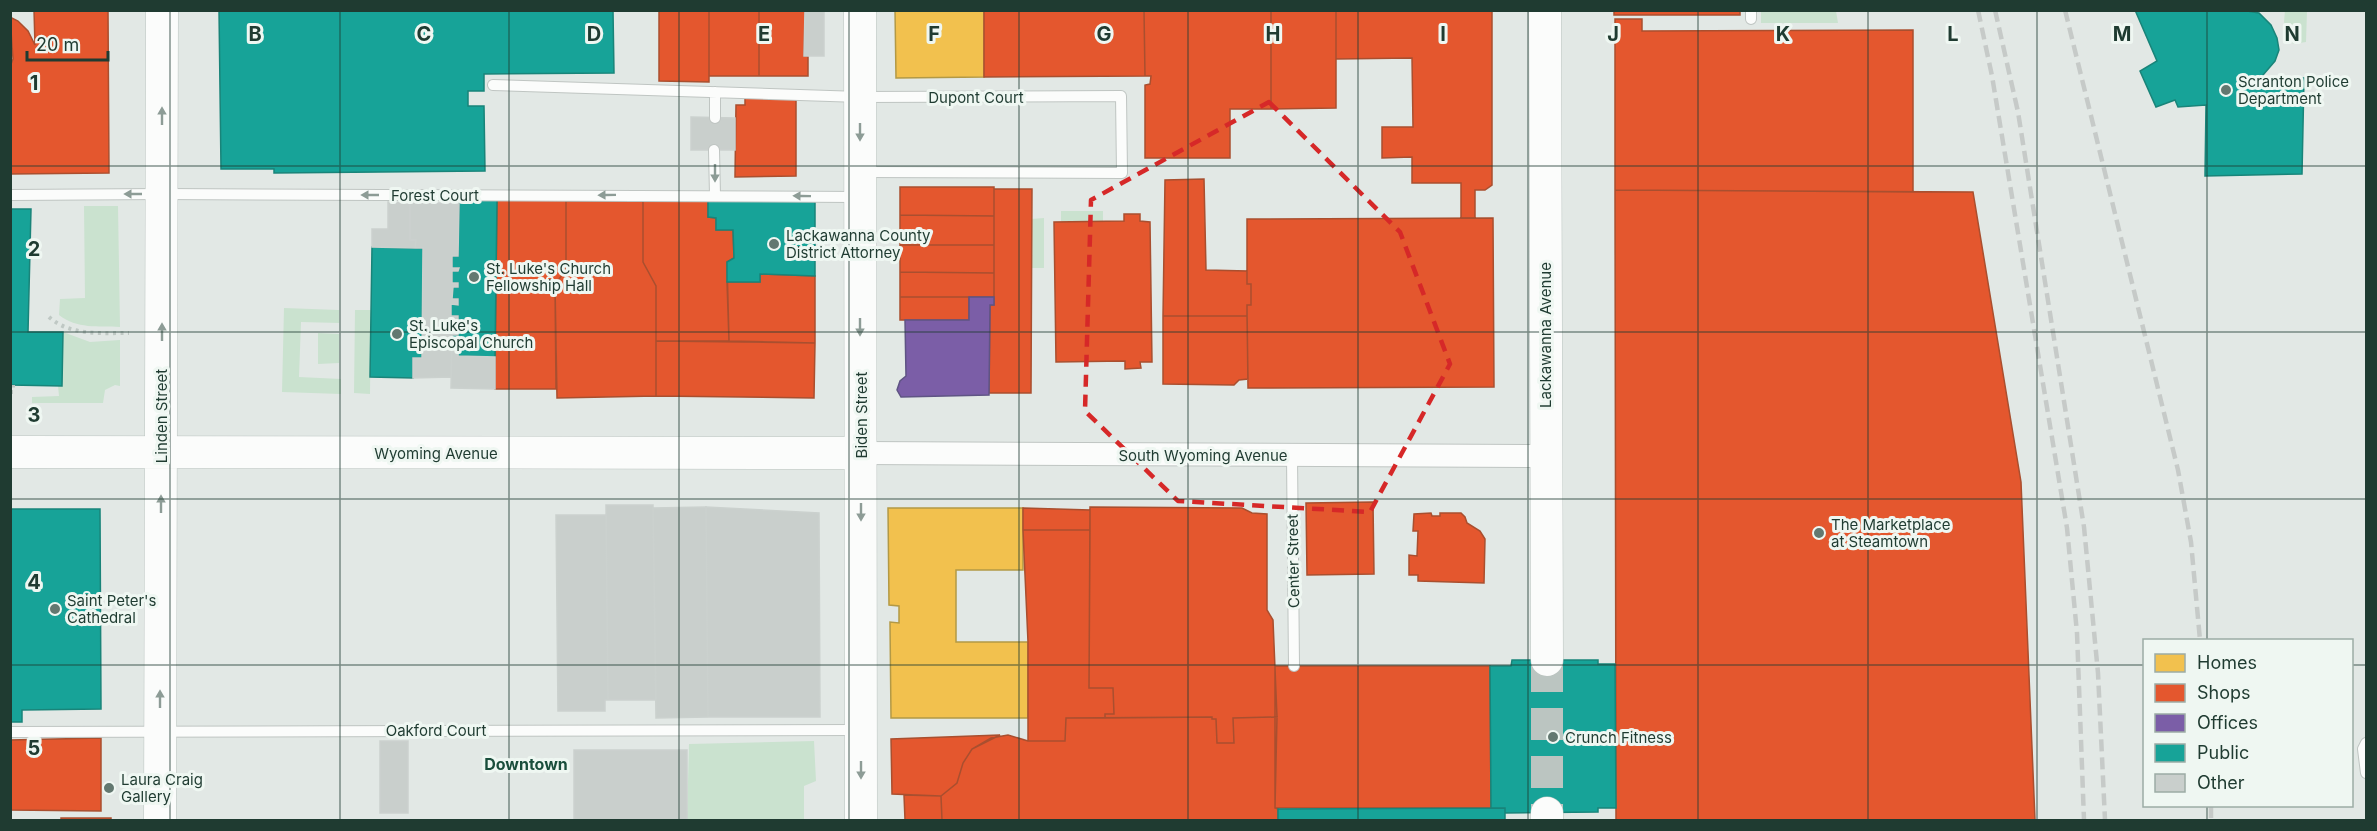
<svg xmlns="http://www.w3.org/2000/svg" width="2377" height="831" viewBox="0 0 2377 831" font-family="Inter,sans-serif">
<style>
.green{fill:#cae2cf}
.homes{fill:#f2c14e;stroke:#b39945;stroke-width:1.5}
.shops{fill:#e4572e;stroke:#a94f2f;stroke-width:1.5}
.offices{fill:#7b5ea7;stroke:#5f5484;stroke-width:1.5}
.public{fill:#17a398;stroke:#198479;stroke-width:1.5}
.building{fill:#c9cfcc;stroke:#cbd1ce;stroke-width:1.5}
.lines{fill:none;stroke-linecap:round;stroke-linejoin:round}
.secondary-tunnel{stroke:#bbc5c1;stroke-width:32;stroke-dasharray:32 16;stroke-linecap:butt}
.lane-casing{stroke:#bfc5c2;stroke-width:12}
.street-casing{stroke:#bfc5c2;stroke-width:24}
.secondary-casing{stroke:#bbc4c0;stroke-width:33}
.path{stroke:#bfc8c4;stroke-width:4;stroke-dasharray:3 4.5;stroke-linecap:butt}
.lane{stroke:#fbfcfb;stroke-width:10}
.street{stroke:#fbfcfb;stroke-width:22}
.secondary{stroke:#fbfcfb;stroke-width:32}
.rail{stroke:#c6cac8;stroke-width:4.5;stroke-dasharray:12 6;stroke-linecap:butt}
.oneway{fill:#8d9c96}
.marked{fill:none;stroke:#d62828;stroke-width:4.5;stroke-dasharray:12 8;stroke-linejoin:round}
.grid{fill:none;stroke:#1f3b31;stroke-width:1.5;stroke-opacity:0.55}
.poi-dot{fill:#637870;stroke:#eff7f2;stroke-width:2}
.labels{text-anchor:middle;dominant-baseline:central;stroke-width:6;stroke-linejoin:round;paint-order:stroke}
.poi-label{font-size:15px;fill:#1f3b31;stroke:#eff7f2;text-anchor:start}
.street-label{font-size:15px;fill:#1f3b31;stroke:#eff7f2}
.neighbourhood-label{font-size:16px;font-weight:bold;fill:#1a4e3c;stroke:#eff7f2}
.grid-label{font-size:20px;text-anchor:middle;font-weight:bold;fill:#1f3b31;stroke:#eff7f2;stroke-width:6;stroke-linejoin:round;paint-order:stroke}
</style>
<rect width="100%" height="100%" fill="#e2e8e5"/>
<path class="green" d="M1761,10L1836,11L1838,23H1761Z
M2285,10L2307,11L2306,42L2293,44L2284,22Z
M84,206H118L120,327C98,326 77,329 59,315L60,299L85,298Z
M1061,211H1103V221L1061,222Z
M1044,218V268H1031V219Z
M284,308L339,310V323L301,322L299,377L341,379V394L282,392Z
M355,310H371L370,394L354,393Z
M63,332L90,342L120,340V386L115,385L105,390L103,403H32V397L59,396L58,386H62Z
M318,333L339,334V363L318,364Z
M814,741L816,781L804,786V820H687L689,744Z"/>
<path class="homes" d="M895,10H984V77L896,78Z
M888,508H1023V570H956V642H1028V718H891L890,622L899,623V606L889,605Z"/>
<path class="shops" d="M34,10H108L109,173L10,174V67L13,59L10,17L18,21L28,31L35,45Z
M659,10H709V82L659,81Z
M709,10H759V76H709Z
M759,10H805L804,56H808V76H759Z
M984,10H1144L1145,76L984,77Z
M1144,10H1271V109H1230V158H1145V85L1150,84L1151,76H1145Z
M1271,10H1336V108L1271,109Z
M1336,10H1492V185L1485,190H1475V218H1461V183H1412V157L1382,158V127H1413L1412,58L1336,59Z
M1614,10H1740V15H1614Z
M1615,19H1642V31L1913,30V192L1615,190Z
M745,97H796V176L735,177L736,105H745Z
M1204,179L1206,270L1247,271V284H1251V305H1247V316H1163L1165,180Z
M900,187H994V216L900,215Z
M994,189H1032L1031,393H989L990,305H994Z
M1615,190L1973,192L2021,482L2035,820H1616Z
M566,199V269L555,285L556,389H495L497,200Z
M566,201H643V262L656,286V396L557,398L555,285L566,269Z
M643,201H708V217L716,218V230H733L734,258L727,262L729,341H656V286L643,262Z
M1124,214H1140V221L1150,222L1152,362H1140L1141,368L1125,369V361L1056,362L1054,222L1124,221Z
M900,215L994,216V245H900Z
M1493,218L1494,387L1248,388L1247,305H1251V284H1247V219Z
M900,245H994V273L900,272Z
M900,272L994,273V297H900Z
M760,274L815,276V343L729,341L727,282H760Z
M900,297H969V320H900Z
M1163,316H1247L1248,379L1239,380L1234,385L1163,384Z
M656,341L815,343L814,398L656,396Z
M1373,502L1374,574L1307,575L1306,503Z
M1090,507L1242,508L1252,513L1267,514V610L1273,620L1277,717L1233,718L1234,743H1217L1216,719H1212V717L1105,718V714H1114L1113,688H1089Z
M1023,508L1090,510V530H1023Z
M1431,513L1432,516H1440V513H1461L1465,517L1467,523L1480,531L1485,539L1484,583L1418,581V575H1409V555L1417,556L1418,531H1413L1414,514Z
M1023,530H1090L1089,688H1113L1114,714H1105V718H1066L1065,741H1028V642Z
M1275,666H1490L1491,808H1275Z
M1212,717V719H1216L1217,743H1234L1233,718L1277,717L1275,808L1278,809V820H942L941,796L957,783L963,763L972,749L991,738L1008,735L1028,741H1065L1066,718Z
M1000,735L972,749L963,763L957,783L941,796L892,794L891,739Z
M101,738V811L10,810V740Z
M904,795L941,796L942,820H905Z
M61,818H111V820H61Z"/>
<path class="offices" d="M969,297H994V305H990L989,395L901,397L897,390L900,381L906,376L905,320H969Z"/>
<path class="public" d="M219,10H613L614,73L484,74V91H468V106H484L485,171L274,173V169H221Z
M2135,10H2241L2259,13L2271,25L2277,38L2279,50L2275,61L2263,75L2262,80L2304,78L2302,174L2205,176L2206,105L2178,107L2175,100L2156,107L2140,71L2157,61Z
M459,200H497L495,357L458,356L459,342H452V335H458V331H452V319H458V316H451V304L458,305V299H452L453,287H458V283H452V271H458L459,268H452V256H458Z
M815,200V276L760,274V282H727V262L734,258L733,230H716V218L708,217V201Z
M10,209H31L28,332H63L62,386L10,385Z
M372,247L423,248L422,358H413V378L370,377Z
M10,509H100L101,709L22,710V722H10Z
M1512,660H1598V664H1615L1616,808H1598V812L1505,813V808H1491L1490,666H1511Z
M1505,808V820H1278V809Z"/>
<path class="building" d="M805,10H824V56H804Z
M691,117L735,118V150H691Z
M388,202L410,203V240H416L415,248L372,247V229H388Z
M410,203H459L458,256H452V268H459L458,271H452V283H458V287H453L452,299H458V305L451,304V316H458V319H452V331H458V335H452L451,377L413,378V358H422L423,248H415L416,240H410Z
M452,342H459L458,356L495,357V389L451,388Z
M606,505H653L656,700H608Z
M706,507L819,513L820,717H708Z
M706,507L708,717L656,718L653,508Z
M556,515H606L608,700H605V711H558Z
M380,741H408V813H380Z
M574,750H687V820H574Z"/>
<g class="lines">
<path class="secondary-tunnel" d="M1547,660V813"/>
<g class="lane-casing">
<path id="lane" d="M1751,19V10
M493,85L860,97L1121,96L1122,173L864,172
M715,118V92
M714,150L715,195
M10,195L162,194L857,197
M1292,456L1294,666
M10,732L857,730
M2366,743L2363,749L2366,773"/>
</g>
<g class="street-casing">
<path id="street" d="M861,453L1546,456"/>
</g>
<g class="secondary-casing">
<path id="secondary" d="M860,10L861,820
M1545,10L1547,660
M10,452L861,453
M1547,813V820
M160,820L162,10"/>
</g>
<path class="path" d="M49,317C70,336 102,333 129,333
M10,392H13V385"/>
<use href="#lane" class="lane"/>
<use href="#street" class="street"/>
<use href="#secondary" class="secondary"/>
<path class="rail" d="M1978,10L1992,76L2067,528L2077,633L2084,820
M1995,10L2018,112L2084,527L2098,673L2105,820
M2065,10L2178,470L2191,542L2200,640
M2211,806V820"/>
</g>
<defs><path id="oneway-solid" d="M-6-.8H1V-3.2L6.5 0L1 3.2V.8H-6Z" transform="scale(1.5)"/></defs>
<g class="oneway">
<use href="#oneway-solid" transform="translate(162 116) rotate(-90)"/>
<use href="#oneway-solid" transform="translate(860 132) rotate(90)"/>
<use href="#oneway-solid" transform="translate(715 173) rotate(90)"/>
<use href="#oneway-solid" transform="translate(133 194) rotate(180)"/>
<use href="#oneway-solid" transform="translate(370 195) rotate(-180)"/>
<use href="#oneway-solid" transform="translate(607 195) rotate(179)"/>
<use href="#oneway-solid" transform="translate(802 196) rotate(-179)"/>
<use href="#oneway-solid" transform="translate(860 327) rotate(90)"/>
<use href="#oneway-solid" transform="translate(162 332) rotate(-90)"/>
<use href="#oneway-solid" transform="translate(161 504) rotate(-90)"/>
<use href="#oneway-solid" transform="translate(861 512) rotate(90)"/>
<use href="#oneway-solid" transform="translate(160 699) rotate(-90)"/>
<use href="#oneway-solid" transform="translate(861 770) rotate(90)"/>
</g>
<path class="marked" d="M1269,102L1400,232L1450,364L1370,512L1178,501L1085,411L1091,200Z"/>
<path class="grid" d="M170,10V820M340,10V820M509,10V820M679,10V820M849,10V820M1019,10V820M1188,10V820M1358,10V820M1528,10V820M1698,10V820M1868,10V820M2037,10V820M2207,10V640M10,166H2366M10,332H2366M10,499H2366M10,665H2144M2352,665H2366M2207,806V820"/>
<g class="poi-dot">
<circle cx="2226" cy="90" r="6"/>
<circle cx="774" cy="244" r="6"/>
<circle cx="474" cy="277" r="6"/>
<circle cx="397" cy="334" r="6"/>
<circle cx="1819" cy="533" r="6"/>
<circle cx="55" cy="609" r="6"/>
<circle cx="1553" cy="737" r="6"/>
<circle cx="109" cy="788" r="6"/>
</g>
<g class="labels">
<g class="poi-label">
<text x="2238" y="81">Scranton Police<tspan x="2238" dy="17">Department</tspan></text>
<text x="786" y="235">Lackawanna County<tspan x="786" dy="17">District Attorney</tspan></text>
<text x="486" y="268">St. Luke's Church<tspan x="486" dy="17">Fellowship Hall</tspan></text>
<text x="409" y="325">St. Luke's<tspan x="409" dy="17">Episcopal Church</tspan></text>
<text x="1831" y="524">The Marketplace<tspan x="1831" dy="17">at Steamtown</tspan></text>
<text x="67" y="600">Saint Peter's<tspan x="67" dy="17">Cathedral</tspan></text>
<text x="1565" y="737">Crunch Fitness</text>
<text x="121" y="779">Laura Craig<tspan x="121" dy="17">Gallery</tspan></text>
</g>
<g class="street-label">
<text x="976" y="97">Dupont Court</text>
<text x="435" y="195">Forest Court</text>
<text transform="translate(1545 335) rotate(-90)">Lackawanna Avenue</text>
<text transform="translate(861 415) rotate(-90)">Biden Street</text>
<text transform="translate(161 416) rotate(-90)">Linden Street</text>
<text x="436" y="453">Wyoming Avenue</text>
<text x="1203" y="455">South Wyoming Avenue</text>
<text transform="translate(1293 561) rotate(-91)">Center Street</text>
<text x="436" y="730">Oakford Court</text>
</g>
<g class="neighbourhood-label">
<text x="526" y="764">Downtown</text>
</g>
</g>
<g class="grid-label">
<text x="255" y="41">B</text>
<text x="424" y="41">C</text>
<text x="594" y="41">D</text>
<text x="764" y="41">E</text>
<text x="934" y="41">F</text>
<text x="1104" y="41">G</text>
<text x="1273" y="41">H</text>
<text x="1443" y="41">I</text>
<text x="1613" y="41">J</text>
<text x="1783" y="41">K</text>
<text x="1953" y="41">L</text>
<text x="2122" y="41">M</text>
<text x="2292" y="41">N</text>
<text x="34" y="90">1</text>
<text x="34" y="256">2</text>
<text x="34" y="422">3</text>
<text x="34" y="589">4</text>
<text x="34" y="755">5</text>
</g>
<rect width="2377" height="831" fill="none" stroke="#1f3b31" stroke-width="24"/>
<rect x="2143" y="639" width="210" height="168" fill="#eff7f2" stroke="#9caca5" stroke-width="1.5"/>
<rect x="2155" y="654" width="30" height="18" fill="#f2c14e" stroke="#9caca5" stroke-width="1.5"/>
<text x="2197" y="669" font-size="18" fill="#1f3b31">Homes</text>
<rect x="2155" y="684" width="30" height="18" fill="#e4572e" stroke="#9caca5" stroke-width="1.5"/>
<text x="2197" y="699" font-size="18" fill="#1f3b31">Shops</text>
<rect x="2155" y="714" width="30" height="18" fill="#7b5ea7" stroke="#9caca5" stroke-width="1.5"/>
<text x="2197" y="729" font-size="18" fill="#1f3b31">Offices</text>
<rect x="2155" y="744" width="30" height="18" fill="#17a398" stroke="#9caca5" stroke-width="1.5"/>
<text x="2197" y="759" font-size="18" fill="#1f3b31">Public</text>
<rect x="2155" y="774" width="30" height="18" fill="#c9cfcc" stroke="#9caca5" stroke-width="1.5"/>
<text x="2197" y="789" font-size="18" fill="#1f3b31">Other</text>
<path d="M27 51v9h81v-9" fill="none" stroke="#1f3b31" stroke-width="3"/>
<text x="36" y="51" font-size="18" fill="#1f3b31" stroke="#eff7f2" stroke-width="4.5" paint-order="stroke">20 m</text>
</svg>
